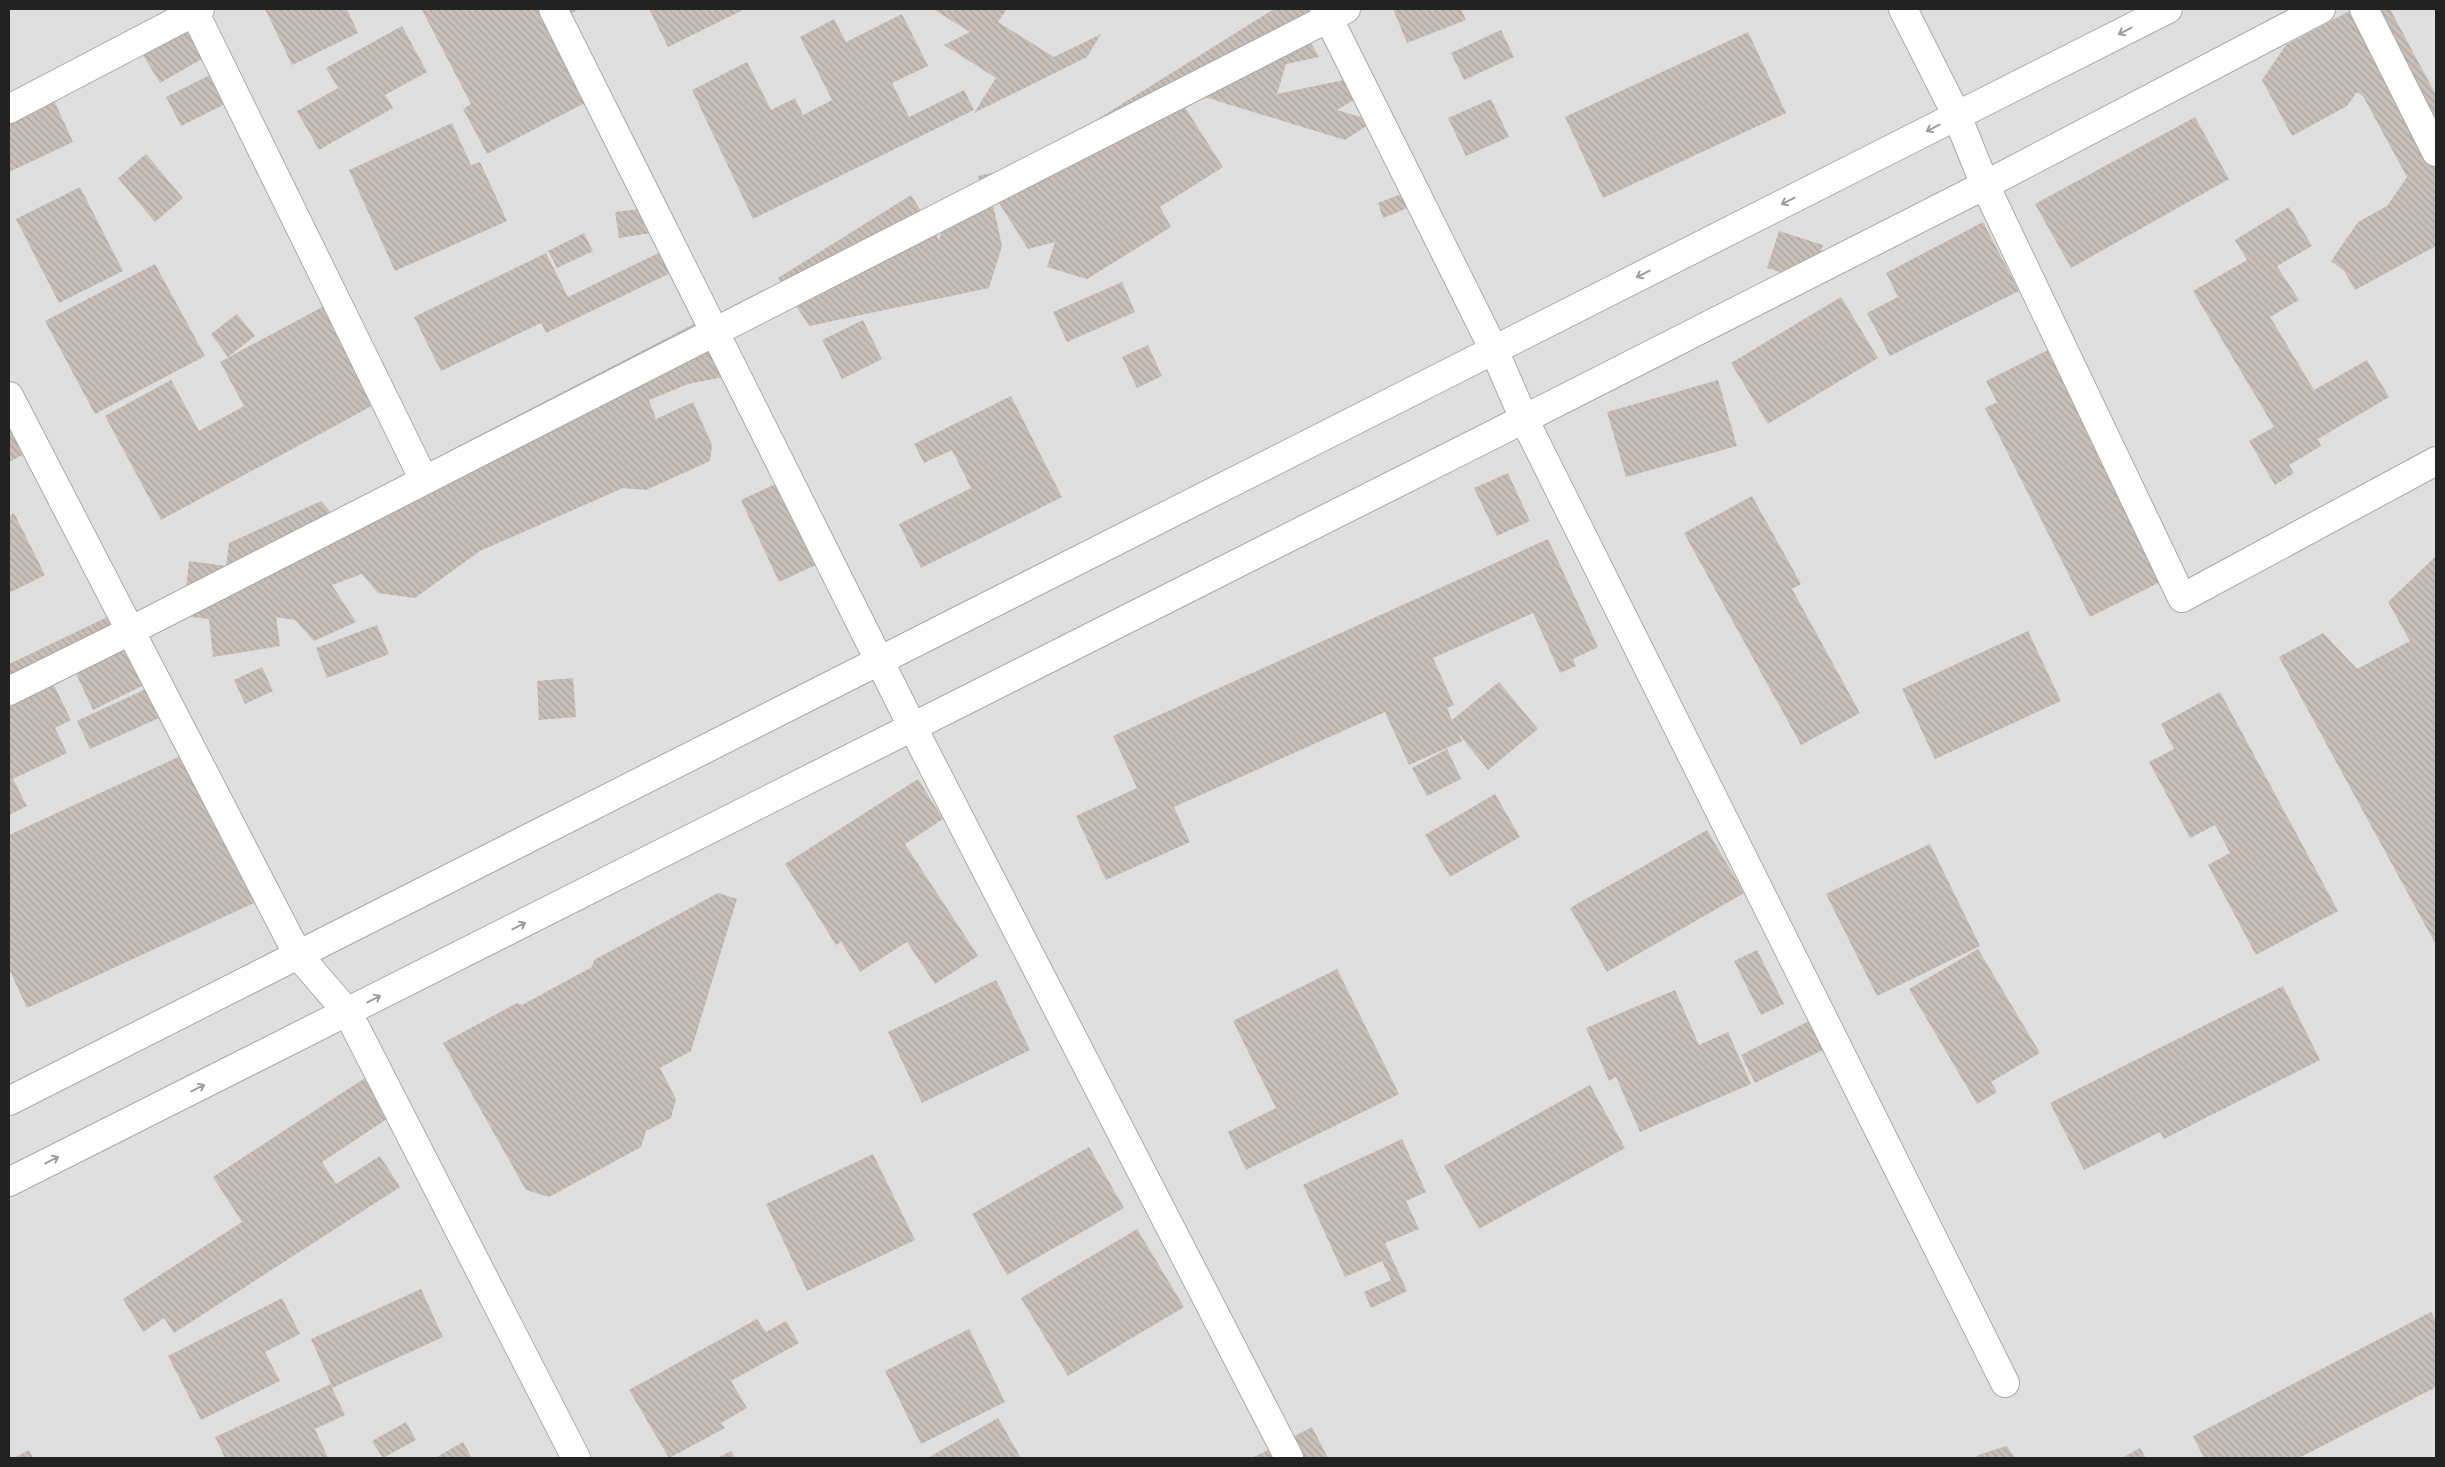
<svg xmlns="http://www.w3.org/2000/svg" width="2445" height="1467" viewBox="0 0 2445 1467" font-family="Overpass,sans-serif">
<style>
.residential{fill:#e0dfdf}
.building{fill:url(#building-back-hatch)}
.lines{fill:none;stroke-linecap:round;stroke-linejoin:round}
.street-casing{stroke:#a9a9a9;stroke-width:30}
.street{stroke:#fff;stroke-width:28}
.oneway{stroke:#9c9c9c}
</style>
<defs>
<pattern id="building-back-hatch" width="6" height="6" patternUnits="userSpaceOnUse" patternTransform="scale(1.25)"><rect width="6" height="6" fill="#c7bfb8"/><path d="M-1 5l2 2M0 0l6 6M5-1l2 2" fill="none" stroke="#aba49e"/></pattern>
</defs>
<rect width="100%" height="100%" fill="#f2efe9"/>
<path class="residential" d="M9,9H2436V1458H9Z"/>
<path class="building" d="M265,9H347L358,33L292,65Z
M424,9H580L563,17L604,93L487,154L463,109L471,104L422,10Z
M649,9H745L668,47Z
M933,9H1007L998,22L1054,57L1101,34L1087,57L974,113L996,78L944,45L970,32Z
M1274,9H1321L1307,36L1319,57L1286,64L1277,94L1358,77L1362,95L1337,110L1374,121L1345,140L1172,87L1223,167L1160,207L1171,227L1087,279L1047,267L1055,242L1028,249L989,187L1002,246L989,288L809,326L778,278L911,195L939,240L946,220L983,197L978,176L1042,162L1045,152Z
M1393,9H1461L1466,20L1407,43Z
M2353,9H2390L2436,95V246L2355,290L2344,271L2331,261L2358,222L2387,206L2407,177L2363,96L2357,92L2347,106L2292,136L2262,80L2286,45Z
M180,11L207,56L160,83L133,39Z
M902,14L928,66L892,83L909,117L964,90L974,110L753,219L692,90L747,62L771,110L795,98L803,115L832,100L800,37L834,19L846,42Z
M402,26L427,72L385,95L393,108L319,150L297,111L338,88L326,68Z
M1501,30L1514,57L1464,80L1451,53Z
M1748,32L1786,113L1603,198L1565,117Z
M226,67L241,96L181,126L166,97Z
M47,85L73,142L9,172V103Z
M1491,99L1509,137L1466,156L1448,118Z
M2195,117L2229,179L2071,268L2035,204Z
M452,123L471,165L480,162L507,221L395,271L349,170Z
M146,154L183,198L155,222L118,178Z
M80,187L123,271L59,303L16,219Z
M1409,191L1415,205L1383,218L1378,203Z
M2289,207L2312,246L2277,266L2299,300L2270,317L2314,390L2367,360L2389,397L2318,439L2321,446L2289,465L2294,473L2275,485L2249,441L2274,427L2193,291L2247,260L2235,240Z
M647,208L651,233L619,238L615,212Z
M1983,222L2019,291L1890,356L1867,313L1898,297L1886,273Z
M1779,231L1823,245L1812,282L1767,268Z
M584,233L593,251L557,268L548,251Z
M675,245L685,266L546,333L541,323L441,371L414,317L546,253L568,297Z
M155,264L205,356L95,414L45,321Z
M1122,282L1135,312L1067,342L1053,312Z
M1841,297L1878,358L1768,424L1731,363Z
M337,299L390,396L161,520L105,416L171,380L199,431L244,406L220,362Z
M719,311L743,357L749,378H718L688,384L649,400L656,419L693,402L712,445L710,461L646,490L623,488L480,551L415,598L378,593L362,574L332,585L356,622L314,641L295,620L276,617L280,646L213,657L209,619L183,616L189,561L226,566L229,543L321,501L342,525L451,450Z
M237,314L255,336L228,357L211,334Z
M863,320L882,359L842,379L822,340Z
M1148,345L1162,376L1137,388L1122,357Z
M2048,350L2164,580L2090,617L1985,408L1997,402L1986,381Z
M1718,380L1737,446L1626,477L1607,412Z
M9,392L36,448L9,462Z
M1011,396L1062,497L921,568L899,524L971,488L952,450L924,463L914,444Z
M801,472L839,554L779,582L741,500Z
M1508,473L1530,521L1497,536L1474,488Z
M1752,496L1801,584L1792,589L1860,713L1801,745L1684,533Z
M14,513L45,575L9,593V516Z
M1548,539L1598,647L1573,659L1576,666L1560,673L1533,613L1433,658L1454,705L1447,708L1452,720L1499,682L1538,729L1488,770L1458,733L1462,741L1409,765L1385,712L1174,807L1190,842L1106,880L1076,816L1137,788L1113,736Z
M2436,556V945L2279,657L2323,633L2357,669L2410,641L2388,602Z
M118,612L152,681L93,710L71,663L49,675L71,720L55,728L67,753L13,779L27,806L9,815V664Z
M377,625L389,654L327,678L316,648Z
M2028,631L2061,701L1935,759L1902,689Z
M262,667L273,691L245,704L234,680Z
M573,678L576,717L539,720L537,681Z
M148,688L161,717L90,749L77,721Z
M2220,692L2338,911L2256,955L2208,865L2230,853L2215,825L2190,838L2149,762L2174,749L2161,724Z
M200,747L269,896L27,1008L9,969V835Z
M1447,749L1461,779L1427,796L1412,768Z
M918,779L943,819L905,844L978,956L935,984L907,942L860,972L841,942L836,945L785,864Z
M1495,794L1520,837L1450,877L1425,835Z
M1707,830L1744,893L1607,972L1570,908Z
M1930,844L1980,946L1877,996L1826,894Z
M718,893L737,899L691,1051L660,1068L676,1099L671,1118L646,1131L641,1147L549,1197L526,1190L443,1043L517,1003L522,1005L592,967L594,960Z
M1978,949L2040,1053L1991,1082L1997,1092L1977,1104L1909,989Z
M1757,950L1784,1004L1761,1015L1734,961Z
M1337,969L1399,1094L1246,1170L1228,1132L1276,1108L1233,1021Z
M996,980L1030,1050L922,1103L888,1032Z
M2283,986L2320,1060L2164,1139L2160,1132L2084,1170L2050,1103Z
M1675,990L1699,1045L1728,1032L1751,1084L1640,1132L1616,1077L1609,1081L1586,1028Z
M1815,1018L1829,1047L1755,1083L1741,1055Z
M368,1076L393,1115L322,1162L336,1184L380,1156L400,1187L174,1333L164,1318L143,1332L123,1299L242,1222L213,1177Z
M1590,1085L1625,1148L1479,1229L1444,1166Z
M1402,1139L1426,1192L1406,1201L1419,1229L1385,1243L1407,1291L1371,1308L1364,1292L1391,1280L1382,1261L1345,1277L1303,1185Z
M1089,1147L1124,1208L1007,1275L972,1214Z
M873,1154L915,1240L807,1291L766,1204Z
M1137,1229L1184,1307L1068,1376L1021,1298Z
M421,1289L443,1337L332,1388L345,1415L315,1429L328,1458H225L215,1437L331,1384L311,1339Z
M282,1298L300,1334L265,1352L280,1381L201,1420L168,1356Z
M2431,1312L2436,1322V1387L2299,1458H2204L2193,1436Z
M757,1319L766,1332L786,1321L799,1343L731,1381L747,1408L721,1423L725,1428L669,1458L629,1390Z
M969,1329L1005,1402L921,1444L885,1371Z
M998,1418L1021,1458H932L931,1456Z
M406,1422L416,1440L383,1458L372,1441Z
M1312,1427L1328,1458H1252Z
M463,1442L472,1458H435Z
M2007,1446L2015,1458H1973L1981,1454Z
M2140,1448L2146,1458H2122Z
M29,1450L33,1458H14Z
M731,1451L735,1458H717Z"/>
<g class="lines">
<g class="street-casing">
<path id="street" d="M193,9L424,480
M553,9L913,728L1289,1458
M1324,9L1494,350L1524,419L2005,1383
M1903,9L1957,116L1985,185L2182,598L2436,461
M2364,9L2436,152
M9,109L200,9
M9,396L298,955L348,1013L576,1458
M9,691L130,631L1346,9
M9,1101L2168,9
M9,1182L1524,419L1985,185L2321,9"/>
</g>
<use href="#street" class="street"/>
</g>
<defs><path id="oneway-shaft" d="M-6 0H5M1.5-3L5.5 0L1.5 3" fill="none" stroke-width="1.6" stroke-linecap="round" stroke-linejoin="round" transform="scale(1.25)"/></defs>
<g class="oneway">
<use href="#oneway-shaft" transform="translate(2125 31) rotate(153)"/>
<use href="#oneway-shaft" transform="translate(1933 128) rotate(153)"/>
<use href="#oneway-shaft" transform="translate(1788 201) rotate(153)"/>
<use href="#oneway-shaft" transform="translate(1643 274) rotate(153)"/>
<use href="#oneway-shaft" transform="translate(519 926) rotate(-27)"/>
<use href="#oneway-shaft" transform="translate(374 999) rotate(-27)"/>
<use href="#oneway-shaft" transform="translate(198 1088) rotate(-27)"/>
<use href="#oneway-shaft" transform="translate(52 1160) rotate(-27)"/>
</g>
<rect width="2445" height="1467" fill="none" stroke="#222222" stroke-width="20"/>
</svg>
